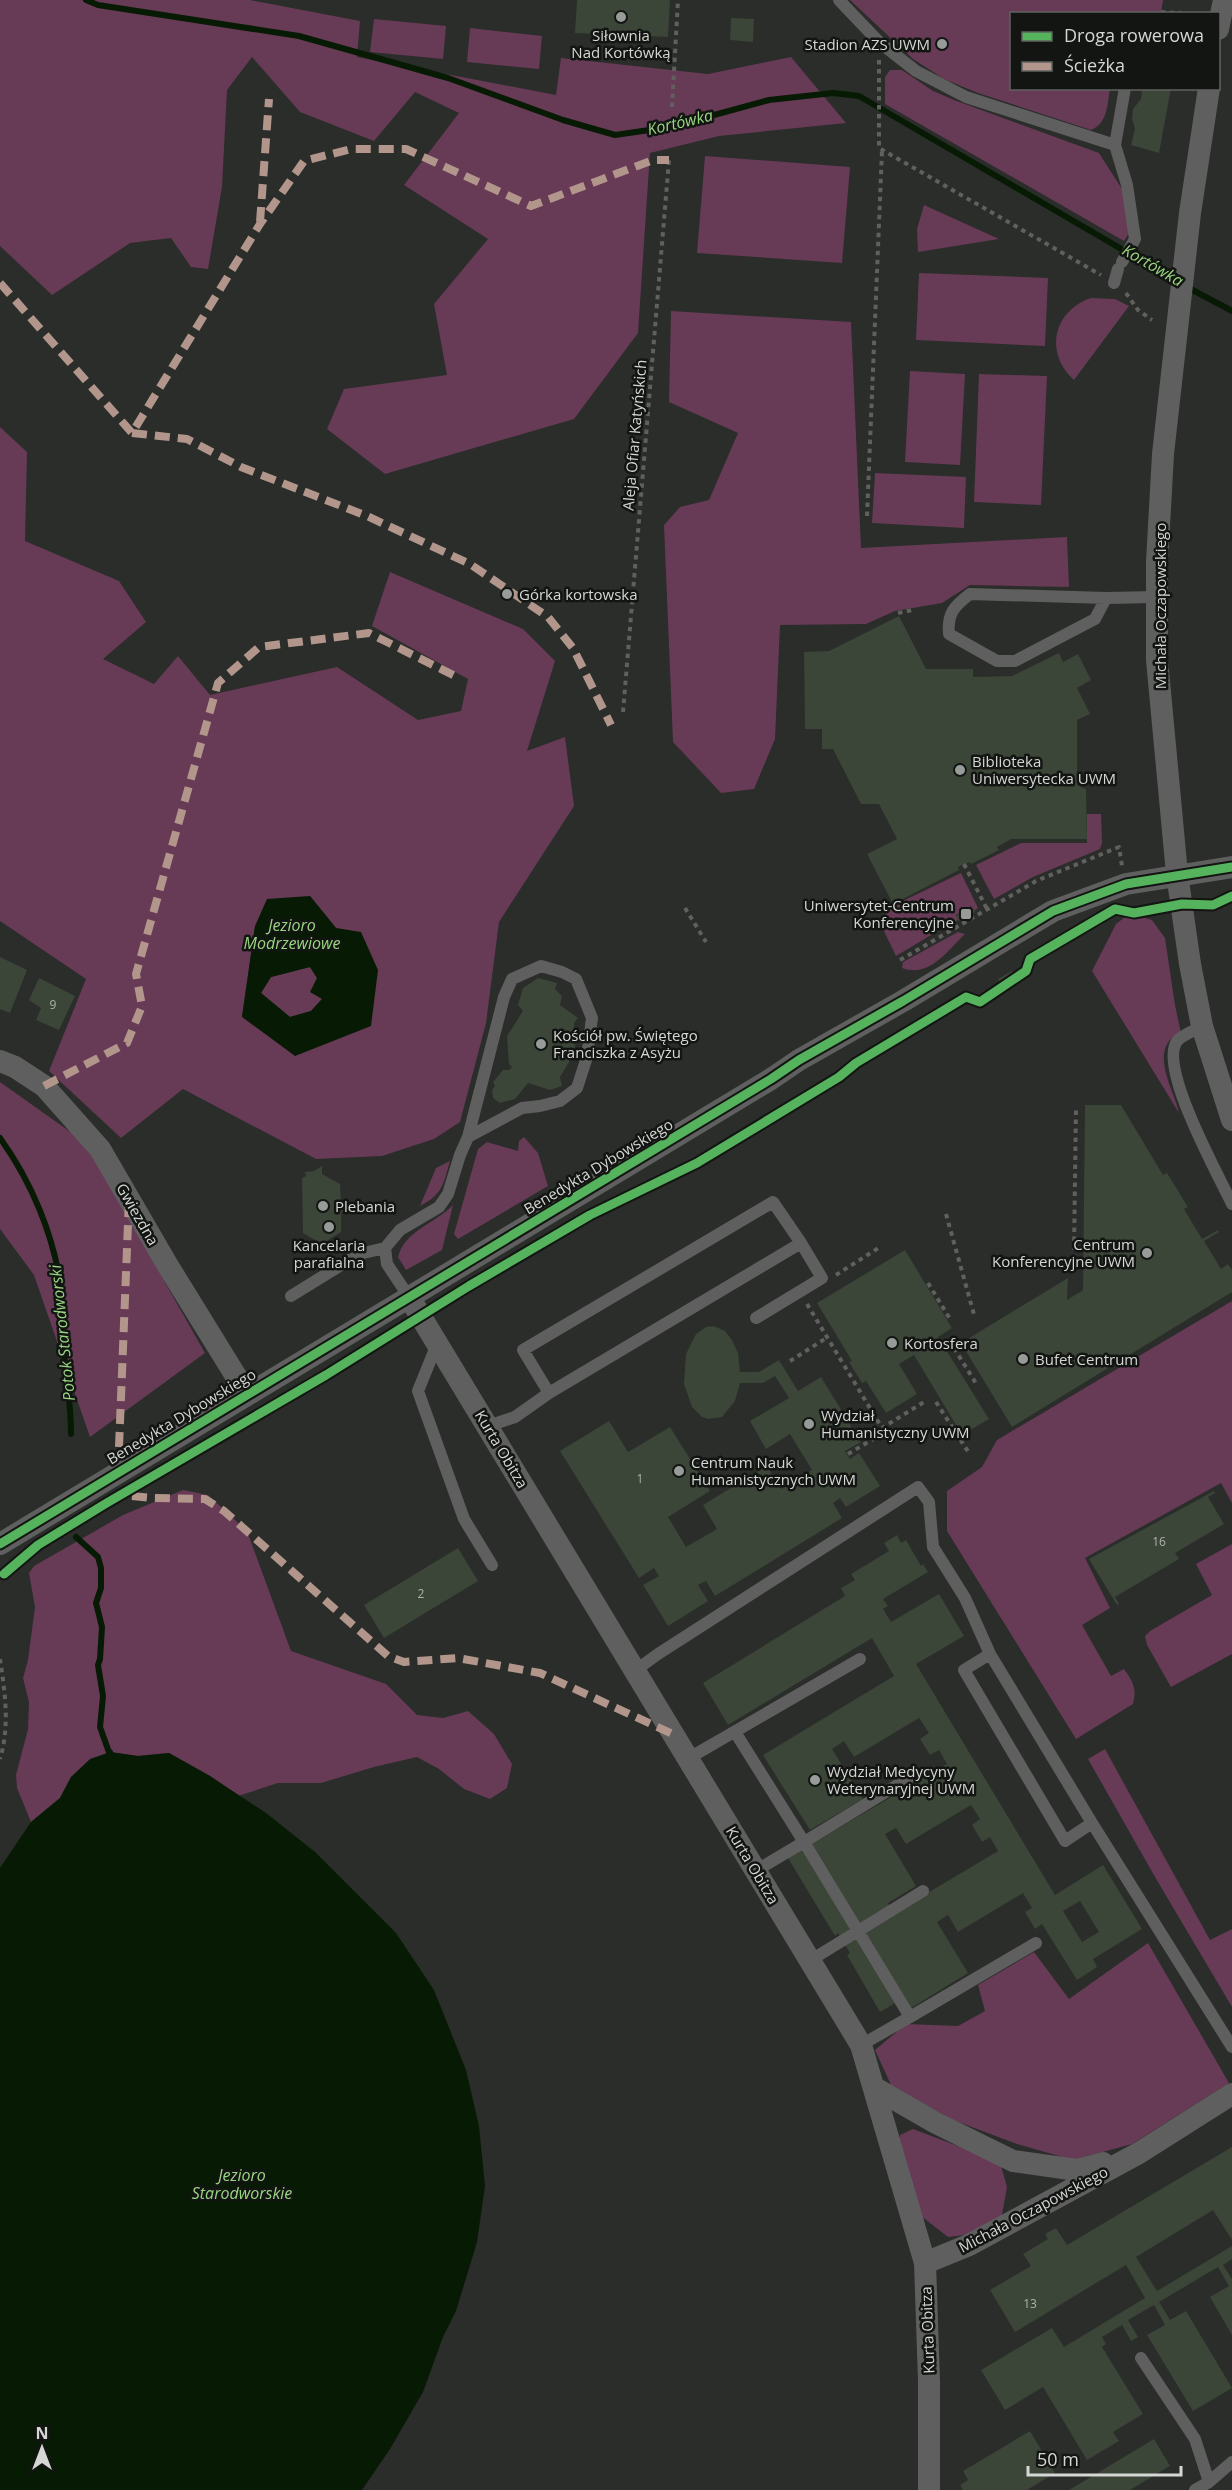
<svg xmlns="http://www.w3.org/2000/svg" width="1232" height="2490" viewBox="0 0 1232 2490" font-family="'Open Sans',sans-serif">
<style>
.green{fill:#673a56;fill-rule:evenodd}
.water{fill:#071b04;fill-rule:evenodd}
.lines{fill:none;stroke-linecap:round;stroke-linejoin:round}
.stream{stroke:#071b04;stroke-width:6}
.building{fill:#3b4538;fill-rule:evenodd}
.path{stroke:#60605f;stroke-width:4;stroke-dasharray:4.5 4.5;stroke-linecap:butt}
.lane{stroke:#605f5f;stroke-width:12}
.street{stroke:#605f5f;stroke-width:22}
.quiet{stroke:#b2968c;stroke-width:8;stroke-dasharray:15 8;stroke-linecap:butt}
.cycleway-casing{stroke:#131513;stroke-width:13}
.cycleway{stroke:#56b35d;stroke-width:9}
.poi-dot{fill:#989c98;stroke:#131513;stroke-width:2}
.labels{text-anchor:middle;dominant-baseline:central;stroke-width:5;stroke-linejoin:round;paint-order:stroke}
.number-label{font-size:12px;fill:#aeb2ac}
.poi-label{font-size:15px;fill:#d4d7d3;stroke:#131513;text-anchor:start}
.street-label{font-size:15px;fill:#d4d7d3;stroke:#131513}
.water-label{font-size:16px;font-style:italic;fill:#99d681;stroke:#131513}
</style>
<rect width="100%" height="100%" fill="#2a2d29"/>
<path class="green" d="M0,0H250L360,21L357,57L556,95L561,58L708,74L791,57L846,123L719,136L650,153L638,333L574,419L385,474L327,429L344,389L447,375L434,304L488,239L404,185L459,113L415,92L374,141L300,112L252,57L227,90L222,187L208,269L191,267L171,238L130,243L52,295L0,246Z
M850,0H1163L1161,13L1012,14V88L1110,89C1107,105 1108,123 1091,130L978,93L944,79L913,59Z
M374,19L446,26L443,59L370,52Z
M470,28L542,36L539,69L467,62Z
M890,70H902L933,91L954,100L1099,153L1122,189L1130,231L1124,241L885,104V77Z
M705,156L850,167L842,263L697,253Z
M924,205L999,239L918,252L917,229Z
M919,273L1048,278L1045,346L916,340Z
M1091,298L1115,299L1129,306L1074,380C1044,353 1053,311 1091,298Z
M671,311L851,322L861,548L1067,537L1069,587L970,585L942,603L895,611L866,624L780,625L775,739L754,789L721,793L673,742L664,525L680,507L709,500L738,433L669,402Z
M910,371L965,374L960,465L905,462Z
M979,374L1047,376L1041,505L974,502Z
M0,427L27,452L25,541L119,581L146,622L103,659L154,684L178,656L210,695L337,667L418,720L461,711L468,679L372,626L390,572L523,629L555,661L527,751L565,737L574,806L499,922L486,1023L460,1122L434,1139L382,1156L316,1159L183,1089L121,1138L49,1071L86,979L0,921ZM310,896L336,928L371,1026L242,1016L255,926Z
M875,473L966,477L964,528L872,523Z
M1087,814H1101L1102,843L1100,849L1033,877L994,899L976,865L1021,843H1087Z
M961,873L978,908L974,911L971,906L956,915L958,920L943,928L938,919L927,926L931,935L896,956L881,925L882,917L886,915L884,910Z
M1138,916L1152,920L1165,938L1175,1005L1181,1033C1178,1035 1171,1038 1169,1041C1154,1061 1176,1095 1179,1113L1092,971L1116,924L1125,917Z
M958,932L965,934C947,951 930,978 902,968L903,962Z
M310,967L317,978L322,999L311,1011L290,1017L261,993L271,977Z
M0,1082L86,1143L205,1353L90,1437L34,1275L0,1229Z
M524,1137L538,1153L548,1186L458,1239L454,1234L478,1149L487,1142L518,1151L519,1141Z
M450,1161C443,1185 443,1194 420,1206L436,1168Z
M453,1205L442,1250L406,1270L398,1257C405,1230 435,1224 453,1205Z
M1232,1301V1503L1221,1483L1085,1558L1110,1608L1082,1625L1111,1676L1124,1669C1133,1682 1137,1688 1133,1704L1076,1739L947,1531V1491L982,1467L997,1440Z
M183,1490L208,1495L247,1531L291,1651L386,1684L417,1715L443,1718L468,1711L494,1734L512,1764L507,1788L490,1799L464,1789L439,1769L417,1757L374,1767L321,1783H278L238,1796L210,1776L169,1753L138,1756L110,1752L71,1777L60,1798L31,1822L17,1788L16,1775L28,1729L29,1702L23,1678L28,1660L35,1607L29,1573L34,1566L123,1515Z
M1232,1544V1654L1171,1687L1147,1645L1145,1636L1150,1631L1212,1595L1196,1564Z
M1105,1749L1210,1940L1232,1929V2007L1155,1877L1088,1759Z
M1148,1943L1229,2083L1132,2144L1073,2160L1017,2144L953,2120L891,2085L875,2050L906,2024L958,2026L985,2011L978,1985L1034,1952L1069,1999Z
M913,2129L1000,2162L1007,2187L1001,2220L974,2234L948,2237L921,2216L899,2148L900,2135Z"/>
<path class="water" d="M310,896L336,928L361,932L378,970L371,1026L295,1056L242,1017L255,926L267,899ZM310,967L317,978L310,992L322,999L311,1011L290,1017L261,993L271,977Z
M110,1752L138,1756L169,1753L210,1776L266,1813L315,1852L396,1933L434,1990L466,2070L479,2126L485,2186L477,2242L456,2311L443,2337L423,2392L390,2449L362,2490H0V1868L31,1822L60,1798L71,1777L90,1759Z"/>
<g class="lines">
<path class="stream" d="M86,0L98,5L299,36L448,78L563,120L615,135L670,127L769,100L833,93L859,96L1178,282
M1187,287L1232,311
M0,1138C31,1181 54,1235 61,1289C63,1304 60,1319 62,1334C65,1368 71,1400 71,1434
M76,1537L98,1557L101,1568V1588L96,1603L102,1627L100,1659L98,1665L103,1696L100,1727L111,1758L110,1752"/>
</g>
<path class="building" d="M577,0H670L668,37L575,33Z
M731,18L754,19L753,42L730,40Z
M1142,88H1171L1159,153L1131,145L1135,129L1132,119L1133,109L1141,99Z
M899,616L926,669H973V677L1012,676L1059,653L1063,662L1078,654L1091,680L1077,688L1090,714L1077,720V785L1086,789L1087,839H1011L997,847L999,850L971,864L970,862L964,864L958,867L959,870L893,904L867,854L897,839L879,804H861L833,749H822V729H805L804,652L829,651Z
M972,907L975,912L959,921L956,916Z
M938,919L943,928L932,934L927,926Z
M0,957L27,970L10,1013L0,1009Z
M1012,971L1015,975L1000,984L998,979Z
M39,978L75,996L59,1030L36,1020L41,1008L29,1000Z
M538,978L557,983L555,989L562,996L560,1005L578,1018L574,1023L575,1052L560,1077L562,1086L550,1090L528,1083L515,1099L500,1103L493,1098L492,1090L495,1086L493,1082L503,1070H509L512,1067L509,1064L507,1036L523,1011L518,1005L523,988Z
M1085,1105H1121L1163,1175L1167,1173L1188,1207L1184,1209L1202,1239L1218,1230L1219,1232L1204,1241L1221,1269L1228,1264L1232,1270V1292L1012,1427L961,1343L1068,1278L1067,1300L1083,1290Z
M322,1166V1174L340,1184L341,1202L346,1210L341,1213V1232L322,1244L303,1233L302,1178L306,1176L305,1172L314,1171Z
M905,1250L952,1328L938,1337L989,1419L962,1435L914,1355L899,1364L917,1394L886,1413L866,1381L862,1383L849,1362L852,1361L817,1303Z
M714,1326L725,1331L732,1340L738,1353L740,1372H759L779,1360L798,1391L821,1377L861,1442L845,1451L850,1459L859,1453L880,1486L846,1507L840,1498L833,1503L842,1518L715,1596L706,1581L698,1585L708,1601L668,1626L643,1585L659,1576L654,1568L639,1578L560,1451L609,1421L628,1452L670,1427L710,1491L668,1517L686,1547L717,1529L703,1505L767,1466L781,1489L812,1470L790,1434L766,1449L750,1421L789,1398L775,1376L763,1383H740L735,1401L722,1417L708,1419L702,1417L692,1407L684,1384L686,1354L696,1334L706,1327Z
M1214,1491L1215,1493L1208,1497L1224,1524L1175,1553L1179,1559L1115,1597L1119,1604L1117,1605L1089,1559Z
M897,1535L901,1543L906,1540L921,1566L923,1564L928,1572L883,1599L888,1606L883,1609L891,1622L939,1594L964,1636L916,1664L1055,1895L1103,1865L1142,1929L1093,1959L1097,1967L1077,1980L1042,1924L1035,1929L1025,1912L1032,1908L1023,1893L958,1932L948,1915L937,1922L968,1973L903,2013L897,2002L880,2012L847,1955L850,1953L838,1933L835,1936L788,1858L947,1764L939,1750L930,1755L920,1739L929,1733L919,1718L854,1757L844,1741L832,1749L863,1799L810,1830L763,1755L894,1676L872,1638L728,1725L703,1683L845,1596L841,1588L855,1580L851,1574L889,1551L884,1543ZM971,1805L980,1819L972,1825L982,1842L990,1837L998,1851L894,1913L888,1903L916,1886L885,1834L896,1828L906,1844ZM1080,1901L1099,1932L1082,1942L1063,1911Z
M458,1548L478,1581L384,1638L364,1605Z
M1232,2147V2240L1213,2210L1136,2257L1157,2291L1232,2246V2259L1223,2265L1232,2279V2335L1210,2297L1229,2286L1218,2267L1159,2302L1170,2320L1186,2311L1232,2388L1193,2411L1147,2335L1165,2325L1154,2305L1128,2320L1138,2337L1131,2341L1122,2325L1102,2337L1106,2344L1102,2347L1143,2414L1113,2432L1119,2441L1087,2460L1043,2387L1005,2410L981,2370L1052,2328L1064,2347L1145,2298L1126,2265L1015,2332L990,2290L1031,2266L1023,2254L1048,2239L1045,2234L1056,2228L1067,2245Z
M1030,2431L1055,2473L1027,2490H963L960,2485L968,2480L963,2471Z
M1154,2439L1170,2466L1130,2490H1069Z"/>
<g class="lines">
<path class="path" d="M1161,12L1182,13
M879,60V148L1101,275
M672,107L678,0
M1126,293L1138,310L1152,320
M867,516L882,150
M898,613L913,610
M623,712L669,160
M964,864L987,909
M685,908L706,942
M900,960L1036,881L1119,847L1122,866
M946,1214L975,1318
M1074,1250L1076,1106
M836,1275L880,1247
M928,1283L950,1319
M807,1304L882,1428L924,1402
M954,1348L977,1385
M790,1361L828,1337
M936,1402L969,1453
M848,1454L885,1432
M0,1659C5,1692 10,1726 0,1759"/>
<path class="lane" d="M839,0L879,42L916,71L966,97L1115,145L1125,88
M1115,145L1127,185L1135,239L1122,262
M1114,283L1118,269
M1106,598L970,594C954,606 947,614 949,634L997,661H1015L1095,619L1106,598L1157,597
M1202,1026C1196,1030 1184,1034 1178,1040C1156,1064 1219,1176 1232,1204
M291,1296L359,1254L385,1248
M409,1297L387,1264L385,1248L400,1230L439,1207L448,1194L460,1155L468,1137L504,997L512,979L541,966L562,972L576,979L592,1018L587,1057L577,1088L560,1101L540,1106L522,1108L468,1137
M756,1318L822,1278L801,1243
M437,1344L418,1391L464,1519L492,1565
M488,1426L515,1417L549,1393L801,1243L773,1202L523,1350L549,1393
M990,1654L964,1670L1065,1841L1092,1823
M636,1670L658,1654L918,1487L929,1502L933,1547L965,1598L990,1654L1092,1823L1232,2047
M735,1732L804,1842L757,1870
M689,1758L860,1659
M811,1960L923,1891
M910,2017L1036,1943
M861,2045L910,2017L804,1842L912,1776
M1141,2358L1195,2439L1209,2482L1195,2490
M1209,2482L1232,2462"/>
<path class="street" d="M1218,29L1224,0
M1209,88L1190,213L1163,454L1157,562V660L1177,874L1190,964L1202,1026L1232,1120
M0,1061L15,1067L44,1086L100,1149L168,1266L247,1394
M409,1297L861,2045L925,2263L929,2381V2490
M0,1544L771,1079L799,1060L903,1001L1053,911L1126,884L1232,867
M875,2088L936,2123L1013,2161L1077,2170L1103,2163
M925,2263L969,2245L1139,2153L1232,2094"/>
<path class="quiet" d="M260,222L269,99
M0,283L132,433L260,224L304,161L351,149H406L531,206L653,160H669
M132,433L187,439L241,467L367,516L470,564L548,617L573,648L611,725
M44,1086L127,1043L142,1006L136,974L218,683L259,647L369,633L459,678
M119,1447L129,1199
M132,1496L153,1498L205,1499L224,1511L388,1656L404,1662L458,1658L540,1673L675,1735"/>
<g class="cycleway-casing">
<path id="cycleway" d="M0,1544L771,1079L799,1060L903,1001L1053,911L1126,884L1232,867
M4,1574L38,1545L105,1504L326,1375L469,1286L590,1215L697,1163L839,1077L856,1063L966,997L980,1002L1026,971L1030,959L1115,909L1134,913L1182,904L1213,905L1232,896"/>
</g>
<use href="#cycleway" class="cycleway"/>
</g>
<g class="poi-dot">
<circle cx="621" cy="17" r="6"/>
<circle cx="942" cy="44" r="6"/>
<circle cx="507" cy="594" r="6"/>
<circle cx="960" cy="770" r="6"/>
<rect x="960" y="908" width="12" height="12" rx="3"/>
<circle cx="541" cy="1044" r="6"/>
<circle cx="323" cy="1206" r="6"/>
<circle cx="329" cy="1227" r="6"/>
<circle cx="1147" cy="1253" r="6"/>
<circle cx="892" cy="1343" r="6"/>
<circle cx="1023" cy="1359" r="6"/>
<circle cx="809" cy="1424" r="6"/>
<circle cx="679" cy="1471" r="6"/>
<circle cx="815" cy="1780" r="6"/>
</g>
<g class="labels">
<g class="number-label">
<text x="53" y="1004">9</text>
<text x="640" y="1478">1</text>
<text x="1159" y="1541">16</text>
<text x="421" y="1593">2</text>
<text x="1030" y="2303">13</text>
</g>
<g class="poi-label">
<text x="621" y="35" text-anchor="middle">Siłownia<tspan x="621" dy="17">Nad Kortówką</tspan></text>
<text x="930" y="44" text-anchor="end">Stadion AZS UWM</text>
<text x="519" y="594">Górka kortowska</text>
<text x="972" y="761">Biblioteka<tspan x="972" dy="17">Uniwersytecka UWM</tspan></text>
<text x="954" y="905" text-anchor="end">Uniwersytet-Centrum<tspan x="954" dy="17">Konferencyjne</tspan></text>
<text x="553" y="1035">Kościół pw. Świętego<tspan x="553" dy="17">Franciszka z Asyżu</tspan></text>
<text x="335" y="1206">Plebania</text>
<text x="1135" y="1244" text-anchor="end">Centrum<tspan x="1135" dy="17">Konferencyjne UWM</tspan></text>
<text x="329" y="1245" text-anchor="middle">Kancelaria<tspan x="329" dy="17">parafialna</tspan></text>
<text x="904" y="1343">Kortosfera</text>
<text x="1035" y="1359">Bufet Centrum</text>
<text x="821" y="1415">Wydział<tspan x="821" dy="17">Humanistyczny UWM</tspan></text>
<text x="691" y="1462">Centrum Nauk<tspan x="691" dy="17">Humanistycznych UWM</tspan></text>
<text x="827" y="1771">Wydział Medycyny<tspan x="827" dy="17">Weterynaryjnej UWM</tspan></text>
</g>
<g class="street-label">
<text transform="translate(634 435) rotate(-85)">Aleja Ofiar Katyńskich</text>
<text transform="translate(1160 606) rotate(-90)">Michała Oczapowskiego</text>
<text transform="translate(598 1166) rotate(-31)">Benedykta Dybowskiego</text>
<text transform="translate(138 1214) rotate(60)">Gwiezdna</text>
<text transform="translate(181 1416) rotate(-31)">Benedykta Dybowskiego</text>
<text transform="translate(502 1449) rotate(59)">Kurta Obitza</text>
<text transform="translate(753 1865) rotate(59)">Kurta Obitza</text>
<text transform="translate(1033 2209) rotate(-28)">Michała Oczapowskiego</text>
<text transform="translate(927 2330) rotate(-92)">Kurta Obitza</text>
</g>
<g class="water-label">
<text transform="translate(680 122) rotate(-13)">Kortówka</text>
<text transform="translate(1153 265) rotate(30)">Kortówka</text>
<text x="292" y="925">Jezioro<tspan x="292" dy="18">Modrzewiowe</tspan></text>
<text transform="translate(62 1333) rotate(-96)">Potok Starodworski</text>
<text x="242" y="2175">Jezioro<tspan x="242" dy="18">Starodworskie</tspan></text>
</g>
</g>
<rect x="1010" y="12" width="210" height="78" fill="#131513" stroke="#606360" stroke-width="1.5"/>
<rect x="1022" y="32" width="30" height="9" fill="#56b35d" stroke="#606360" stroke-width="1.5"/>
<text x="1064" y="42" font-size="18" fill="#d4d7d3">Droga rowerowa</text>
<rect x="1022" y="62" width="30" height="9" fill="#b2968c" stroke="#606360" stroke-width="1.5"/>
<text x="1064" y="72" font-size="18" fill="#d4d7d3">Ścieżka</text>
<g transform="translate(42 2448)" stroke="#131513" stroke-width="4.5" paint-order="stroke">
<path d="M0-4.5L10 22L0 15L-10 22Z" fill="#d4d7d3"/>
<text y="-9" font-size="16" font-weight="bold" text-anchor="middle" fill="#d4d7d3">N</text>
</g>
<path d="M1028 2466v9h153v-9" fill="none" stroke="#d4d7d3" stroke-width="3"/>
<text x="1037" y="2466" font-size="18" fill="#d4d7d3" stroke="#131513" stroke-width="4.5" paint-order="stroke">50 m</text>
</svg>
